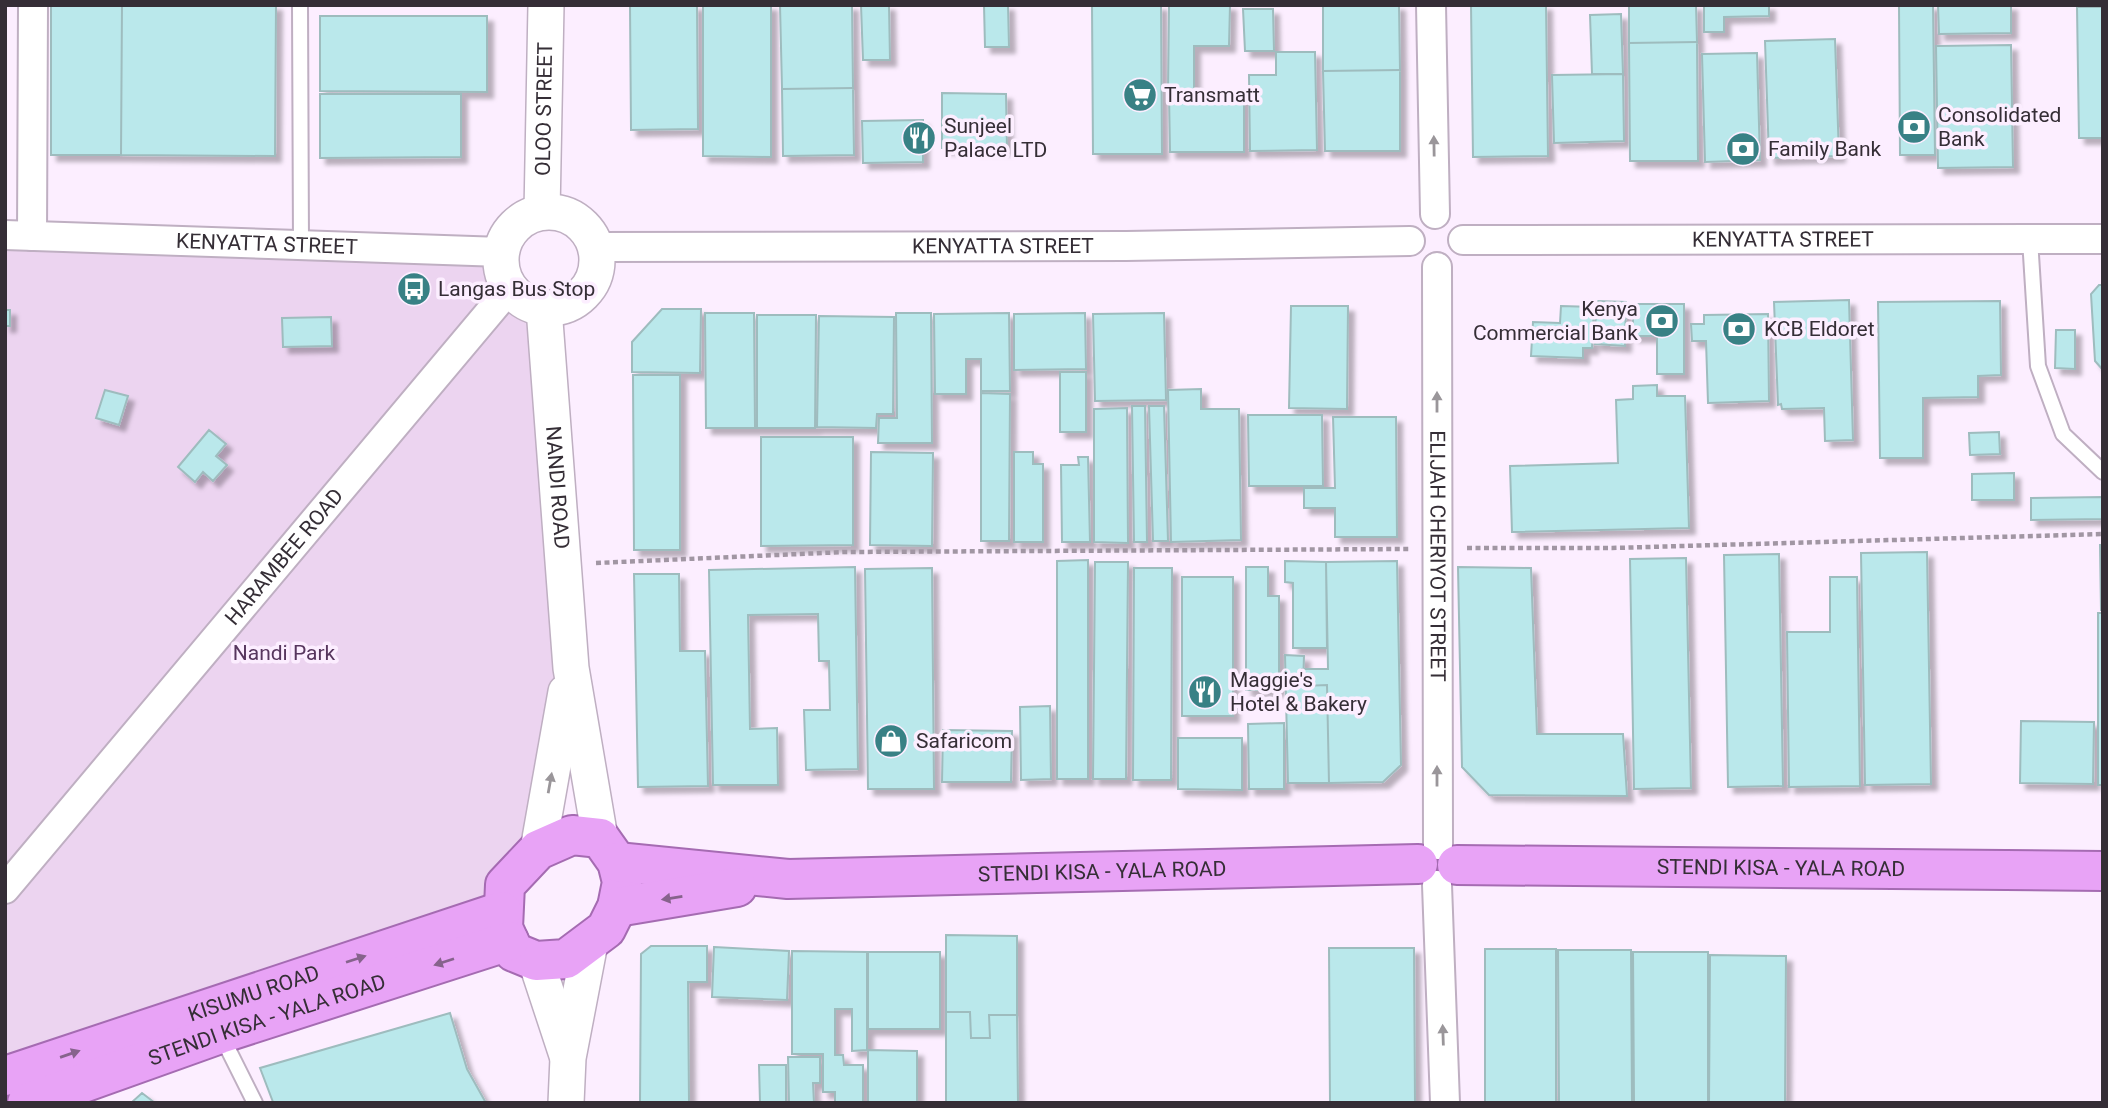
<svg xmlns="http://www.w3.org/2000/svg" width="2108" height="1108" viewBox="0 0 2108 1108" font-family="Roboto,sans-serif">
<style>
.green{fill:#ecd4f0}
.building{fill:#bae8eb;stroke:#9ebcbe;stroke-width:2;filter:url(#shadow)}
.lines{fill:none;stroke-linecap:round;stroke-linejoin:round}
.service-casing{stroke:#bfafc2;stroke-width:18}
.minor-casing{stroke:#bfafc2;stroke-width:32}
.tertiary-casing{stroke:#bfafc2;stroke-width:38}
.trunk-casing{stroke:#a56bb2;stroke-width:42}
.path{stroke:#a196a3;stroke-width:4.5;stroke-dasharray:5 3.5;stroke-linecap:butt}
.service{stroke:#fff;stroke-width:14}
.minor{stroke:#fff;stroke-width:28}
.tertiary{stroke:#fff;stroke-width:35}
.trunk{stroke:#e8a3f6;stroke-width:38}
.oneway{fill:#9a969a}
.oneway2{fill:#86638c}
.labels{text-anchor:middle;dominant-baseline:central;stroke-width:7;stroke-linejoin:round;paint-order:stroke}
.poi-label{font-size:21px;fill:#352e36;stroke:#fceeff;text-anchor:start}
.street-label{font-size:21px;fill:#352e36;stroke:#fceeff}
.park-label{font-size:21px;fill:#57365e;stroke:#fceeff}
</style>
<defs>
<filter id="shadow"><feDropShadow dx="6" dy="6" stdDeviation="2" flood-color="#0004"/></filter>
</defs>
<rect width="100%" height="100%" fill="#fceeff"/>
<path class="green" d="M5,241L494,259C502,296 508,298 540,315L564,670L532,848L496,911L5,1073Z"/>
<path class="building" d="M51,5H122L121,155H51Z
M122,5H276L275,156L121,155Z
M630,5H697L698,129L631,130Z
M703,5H771V157L703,156Z
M780,5H852L853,88L782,89Z
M861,5H889L890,60H863Z
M984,5H1008L1009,47H985Z
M1092,5H1161L1162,154H1093Z
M1169,5H1230L1229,46H1194V92H1168Z
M1323,5H1399L1400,70L1323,71Z
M1471,5H1546L1548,156L1473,157Z
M1629,5H1696L1697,42L1629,43Z
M1704,5H1769V16L1724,17V32H1704Z
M1899,5H1933L1935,155H1900Z
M1938,5H2011V33L1939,34Z
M2077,7H2103V138H2079Z
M1243,9H1273L1274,51H1245Z
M1621,14L1623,74H1592L1590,15Z
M320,16H487V92L320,91Z
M1835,39L1839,156L1769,158L1765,41Z
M1697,42L1698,161H1630L1629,43Z
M2011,45L2013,167L1938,168L1936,46Z
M1276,52H1315L1317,150L1250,151L1249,75H1276Z
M1757,53L1760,160L1705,162L1702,54Z
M1400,70V151H1325L1323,71Z
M1623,74L1624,141L1554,143L1552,75Z
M853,88L854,155L783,156L782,89Z
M942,93L1006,94L1007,149L942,148Z
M320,94H461V157L320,158Z
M1169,94H1244V152H1170Z
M923,120V162L863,163L862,121Z
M2099,285H2103V370L2095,361L2091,294Z
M1849,300L1853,440L1825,441L1824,408L1782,409L1781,404L1778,405L1774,302Z
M1596,301L1626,302L1625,346L1595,344Z
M2000,301L2001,375L1978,376V397L1923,398V458H1880L1878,302Z
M1633,304H1684V374H1657V336H1633Z
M1291,306H1348L1347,409L1289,408Z
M1561,306L1594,307L1592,348H1583V358L1531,356L1533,322L1560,323Z
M662,309H701L700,373L632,372V342Z
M5,310H10V326H5Z
M705,313H754L755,428H706Z
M896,313H931L932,443H878L879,418H897Z
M1009,313L1010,391H981V359H966V394H935L934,314Z
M1085,313L1086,369L1014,370V314Z
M1164,313L1166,400L1095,401L1093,314Z
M1768,314L1769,401L1708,403L1706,341H1692L1691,324H1704V315Z
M757,315H816L815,428H757Z
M819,316L894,317L893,414H877L876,428L817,427Z
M331,317L332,346L283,347L282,318Z
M2056,330H2075V369L2055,368Z
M1060,372H1086V432H1060Z
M633,375H680V550H634Z
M1657,385V396H1685L1689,528L1512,532L1510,466L1618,463L1616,400L1633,399V386Z
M1201,389V409H1239L1241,540L1171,542L1168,390Z
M105,390L128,396L119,425L96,418Z
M981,393L1010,394L1009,541H981Z
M1132,406H1145L1147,542H1134Z
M1149,406H1164L1168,541H1153Z
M1127,408L1128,543L1094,542V409Z
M1248,415H1322L1323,486H1249Z
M1333,417H1396L1397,537H1335V508H1304V488H1335Z
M209,430L226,444L216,456L227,465L213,481L203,472L195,482L178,467Z
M1999,432L2000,454L1970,455L1969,433Z
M761,437H853V545L761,546Z
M871,452L933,453L932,546L870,545Z
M1014,452H1033V464H1043V542H1014Z
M1078,457H1088L1090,542H1062L1061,465H1079Z
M2014,473V500H1972V474Z
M2103,497V519L2031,520V498Z
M2100,545H2103V610H2101Z
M1927,552L1931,784L1865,785L1861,553Z
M1779,554L1783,786L1728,787L1724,555Z
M1686,558L1691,788L1634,789L1630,559Z
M1088,560V779H1057V561Z
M1285,561L1326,562L1327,648H1293V583L1285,582Z
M1397,561L1401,765L1383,782L1329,783L1327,685L1303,686L1302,669H1328L1326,562Z
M1095,562H1128L1126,779H1093Z
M855,567L858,769L806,770L804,710H830L829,661H819L818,614L748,615L750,729L777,728L778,785H713L709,570Z
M1246,567H1268V596H1279V690H1246Z
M1458,567L1531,568L1537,734H1623L1627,796L1489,795L1462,767Z
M932,568L934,789H868L865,569Z
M1134,568H1172L1171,780H1133Z
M634,574H679L680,651H705L708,786L638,787Z
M1182,577H1233V716H1182Z
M1830,577H1857L1860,786L1789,787L1787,632H1830Z
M2098,613H2103V785H2098Z
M1285,655L1304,656L1303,686L1327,685L1329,783H1288Z
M1050,706L1051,779L1021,780L1020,707Z
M2021,721L2094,722L2093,784L2020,783Z
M1284,723V789H1249L1248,724Z
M943,730L1012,731L1011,782H942Z
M1178,738H1242V790L1178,789Z
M946,935L1017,936V1015H989L990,1038H971L970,1012H946Z
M651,946H707V982H688L689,1103H640L641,954Z
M714,947L789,951L787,1000L712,997Z
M1329,948H1414L1415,1103H1330Z
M1485,949H1556V1103H1485Z
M1558,950H1631L1632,1103H1559Z
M792,951L867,952V1050L852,1051V1009H835V1055H843L844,1065H863V1103H835V1092H823V1054H792Z
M868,952H940V1029H868Z
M1633,952H1708V1103H1634Z
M1710,955L1786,956L1785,1103H1709Z
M946,1012H970L971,1038H990L989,1015H1017L1018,1103H946Z
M450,1013L467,1069L486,1103L273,1102L260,1068Z
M868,1050L917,1051V1103H868Z
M788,1057H820V1083H813L814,1103H789Z
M759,1065H786V1103H760Z
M142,1093L155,1103H131Z"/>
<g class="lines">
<g class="service-casing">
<path id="service" d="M300,5L301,245
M2030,239L2038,366L2063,434L2103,472
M221,1035L255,1103"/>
</g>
<g class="minor-casing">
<g id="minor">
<path d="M1431,5L1435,214"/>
<path id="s1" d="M5,235L502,252"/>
<path d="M32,236L33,5"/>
<path id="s2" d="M1463,240L2103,239"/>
<path id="s3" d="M595,247L1126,246L1410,241"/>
<path id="s4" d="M1437,267L1438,845"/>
<path d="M1437,885L1445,1103"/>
<path id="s5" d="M5,889L510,288"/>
</g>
</g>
<g class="tertiary-casing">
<g id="tertiary">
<path id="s6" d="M542,212L546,5"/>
<circle cx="549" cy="260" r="48"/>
<path id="s7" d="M544,308L571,668L600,838"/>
<path d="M538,850L566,692"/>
<path d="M536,961L567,1055"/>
<path d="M566,1103L568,1058L590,943"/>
</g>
</g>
<g class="trunk-casing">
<g id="trunk">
<path d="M572,835L600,838L617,862L622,882L617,907L606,929L566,959L536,961L514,952L503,928L505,885L538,850Z"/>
<path id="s8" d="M617,862L788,879L1418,864"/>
<path id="s9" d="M1457,865L2103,871"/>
<path d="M617,907L737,887"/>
<path id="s10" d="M5,1076L502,911"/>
<path id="s11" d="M27,1103L220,1034L509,941"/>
</g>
</g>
<path class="path" d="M1467,548H1612L2103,534
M596,563L845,552L1409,549"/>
<use href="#service" class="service"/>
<use href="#minor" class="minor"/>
<use href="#tertiary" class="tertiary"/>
<use href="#trunk" class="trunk"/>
</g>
<defs><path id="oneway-solid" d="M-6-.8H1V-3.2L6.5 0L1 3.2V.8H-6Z" transform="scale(1.75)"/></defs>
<g class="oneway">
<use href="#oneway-solid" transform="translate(1434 146) rotate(-91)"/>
<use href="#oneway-solid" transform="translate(1437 402) rotate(-90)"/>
<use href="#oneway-solid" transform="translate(1437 776) rotate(-90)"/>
<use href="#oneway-solid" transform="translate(550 783) rotate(-80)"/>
<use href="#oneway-solid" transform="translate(1443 1035) rotate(-92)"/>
</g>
<g class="oneway2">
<use href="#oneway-solid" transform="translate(672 898) rotate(171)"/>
<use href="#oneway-solid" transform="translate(356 959) rotate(-18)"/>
<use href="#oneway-solid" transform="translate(444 962) rotate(162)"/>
<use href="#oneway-solid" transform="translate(70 1054) rotate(-19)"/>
</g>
<defs>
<g id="supermarket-disc" transform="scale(1.75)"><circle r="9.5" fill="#388185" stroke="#fceeff"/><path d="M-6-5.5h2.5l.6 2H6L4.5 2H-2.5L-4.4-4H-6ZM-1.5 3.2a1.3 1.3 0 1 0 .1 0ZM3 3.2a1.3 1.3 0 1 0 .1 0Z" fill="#fff"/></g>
<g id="bank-disc" transform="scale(1.75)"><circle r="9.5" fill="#388185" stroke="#fceeff"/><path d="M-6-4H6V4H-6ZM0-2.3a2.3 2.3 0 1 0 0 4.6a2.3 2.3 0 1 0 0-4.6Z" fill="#fff"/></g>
<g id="restaurant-disc" transform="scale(1.75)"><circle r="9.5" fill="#388185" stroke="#fceeff"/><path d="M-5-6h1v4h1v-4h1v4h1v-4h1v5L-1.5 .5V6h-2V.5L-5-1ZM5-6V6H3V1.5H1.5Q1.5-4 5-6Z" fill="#fff"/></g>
<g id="bus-disc" transform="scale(1.75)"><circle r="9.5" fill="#388185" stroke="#fceeff"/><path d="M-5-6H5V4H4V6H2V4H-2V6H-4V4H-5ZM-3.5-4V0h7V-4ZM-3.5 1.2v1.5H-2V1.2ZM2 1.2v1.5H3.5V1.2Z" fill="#fff"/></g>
<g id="shop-disc" transform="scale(1.75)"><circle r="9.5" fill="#388185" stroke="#fceeff"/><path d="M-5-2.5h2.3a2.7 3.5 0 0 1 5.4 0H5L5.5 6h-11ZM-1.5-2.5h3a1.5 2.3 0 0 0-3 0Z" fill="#fff"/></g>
</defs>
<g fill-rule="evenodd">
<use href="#supermarket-disc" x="1140" y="95"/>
<use href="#bank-disc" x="1914" y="127"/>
<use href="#restaurant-disc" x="919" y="138"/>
<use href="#bank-disc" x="1743" y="149"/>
<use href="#bus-disc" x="414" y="289"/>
<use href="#bank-disc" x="1662" y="321"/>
<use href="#bank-disc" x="1739" y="329"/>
<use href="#restaurant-disc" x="1205" y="692"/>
<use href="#shop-disc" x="891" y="741"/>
</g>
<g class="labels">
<g class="poi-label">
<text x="1164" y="95">Transmatt</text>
<text x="1938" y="115">Consolidated<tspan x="1938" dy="24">Bank</tspan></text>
<text x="944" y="126">Sunjeel<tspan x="944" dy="24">Palace LTD</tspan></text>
<text x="1768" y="149">Family Bank</text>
<text x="438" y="289">Langas Bus Stop</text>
<text x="1638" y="309" text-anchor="end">Kenya<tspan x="1638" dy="24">Commercial Bank</tspan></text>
<text x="1764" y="329">KCB Eldoret</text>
<text x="1230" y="680">Maggie's<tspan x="1230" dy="24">Hotel &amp; Bakery</tspan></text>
<text x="916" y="741">Safaricom</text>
</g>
<g class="street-label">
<text stroke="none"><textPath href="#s6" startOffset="103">OLOO STREET</textPath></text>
<text stroke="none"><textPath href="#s2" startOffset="320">KENYATTA STREET</textPath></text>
<text stroke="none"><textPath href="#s1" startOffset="262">KENYATTA STREET</textPath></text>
<text stroke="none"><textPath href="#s3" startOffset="408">KENYATTA STREET</textPath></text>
<text stroke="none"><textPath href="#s7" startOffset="180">NANDI ROAD</textPath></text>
<text stroke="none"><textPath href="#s5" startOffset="434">HARAMBEE ROAD</textPath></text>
<text stroke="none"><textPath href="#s4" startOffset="289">ELIJAH CHERIYOT STREET</textPath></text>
<text stroke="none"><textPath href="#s9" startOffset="324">STENDI KISA - YALA ROAD</textPath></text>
<text stroke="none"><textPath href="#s8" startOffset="486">STENDI KISA - YALA ROAD</textPath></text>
<text stroke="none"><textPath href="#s10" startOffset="262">KISUMU ROAD</textPath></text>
<text stroke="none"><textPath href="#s11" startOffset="254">STENDI KISA - YALA ROAD</textPath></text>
</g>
<g class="park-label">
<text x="284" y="653">Nandi Park</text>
</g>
</g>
<rect width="2108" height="1108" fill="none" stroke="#352e36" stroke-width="14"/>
</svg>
